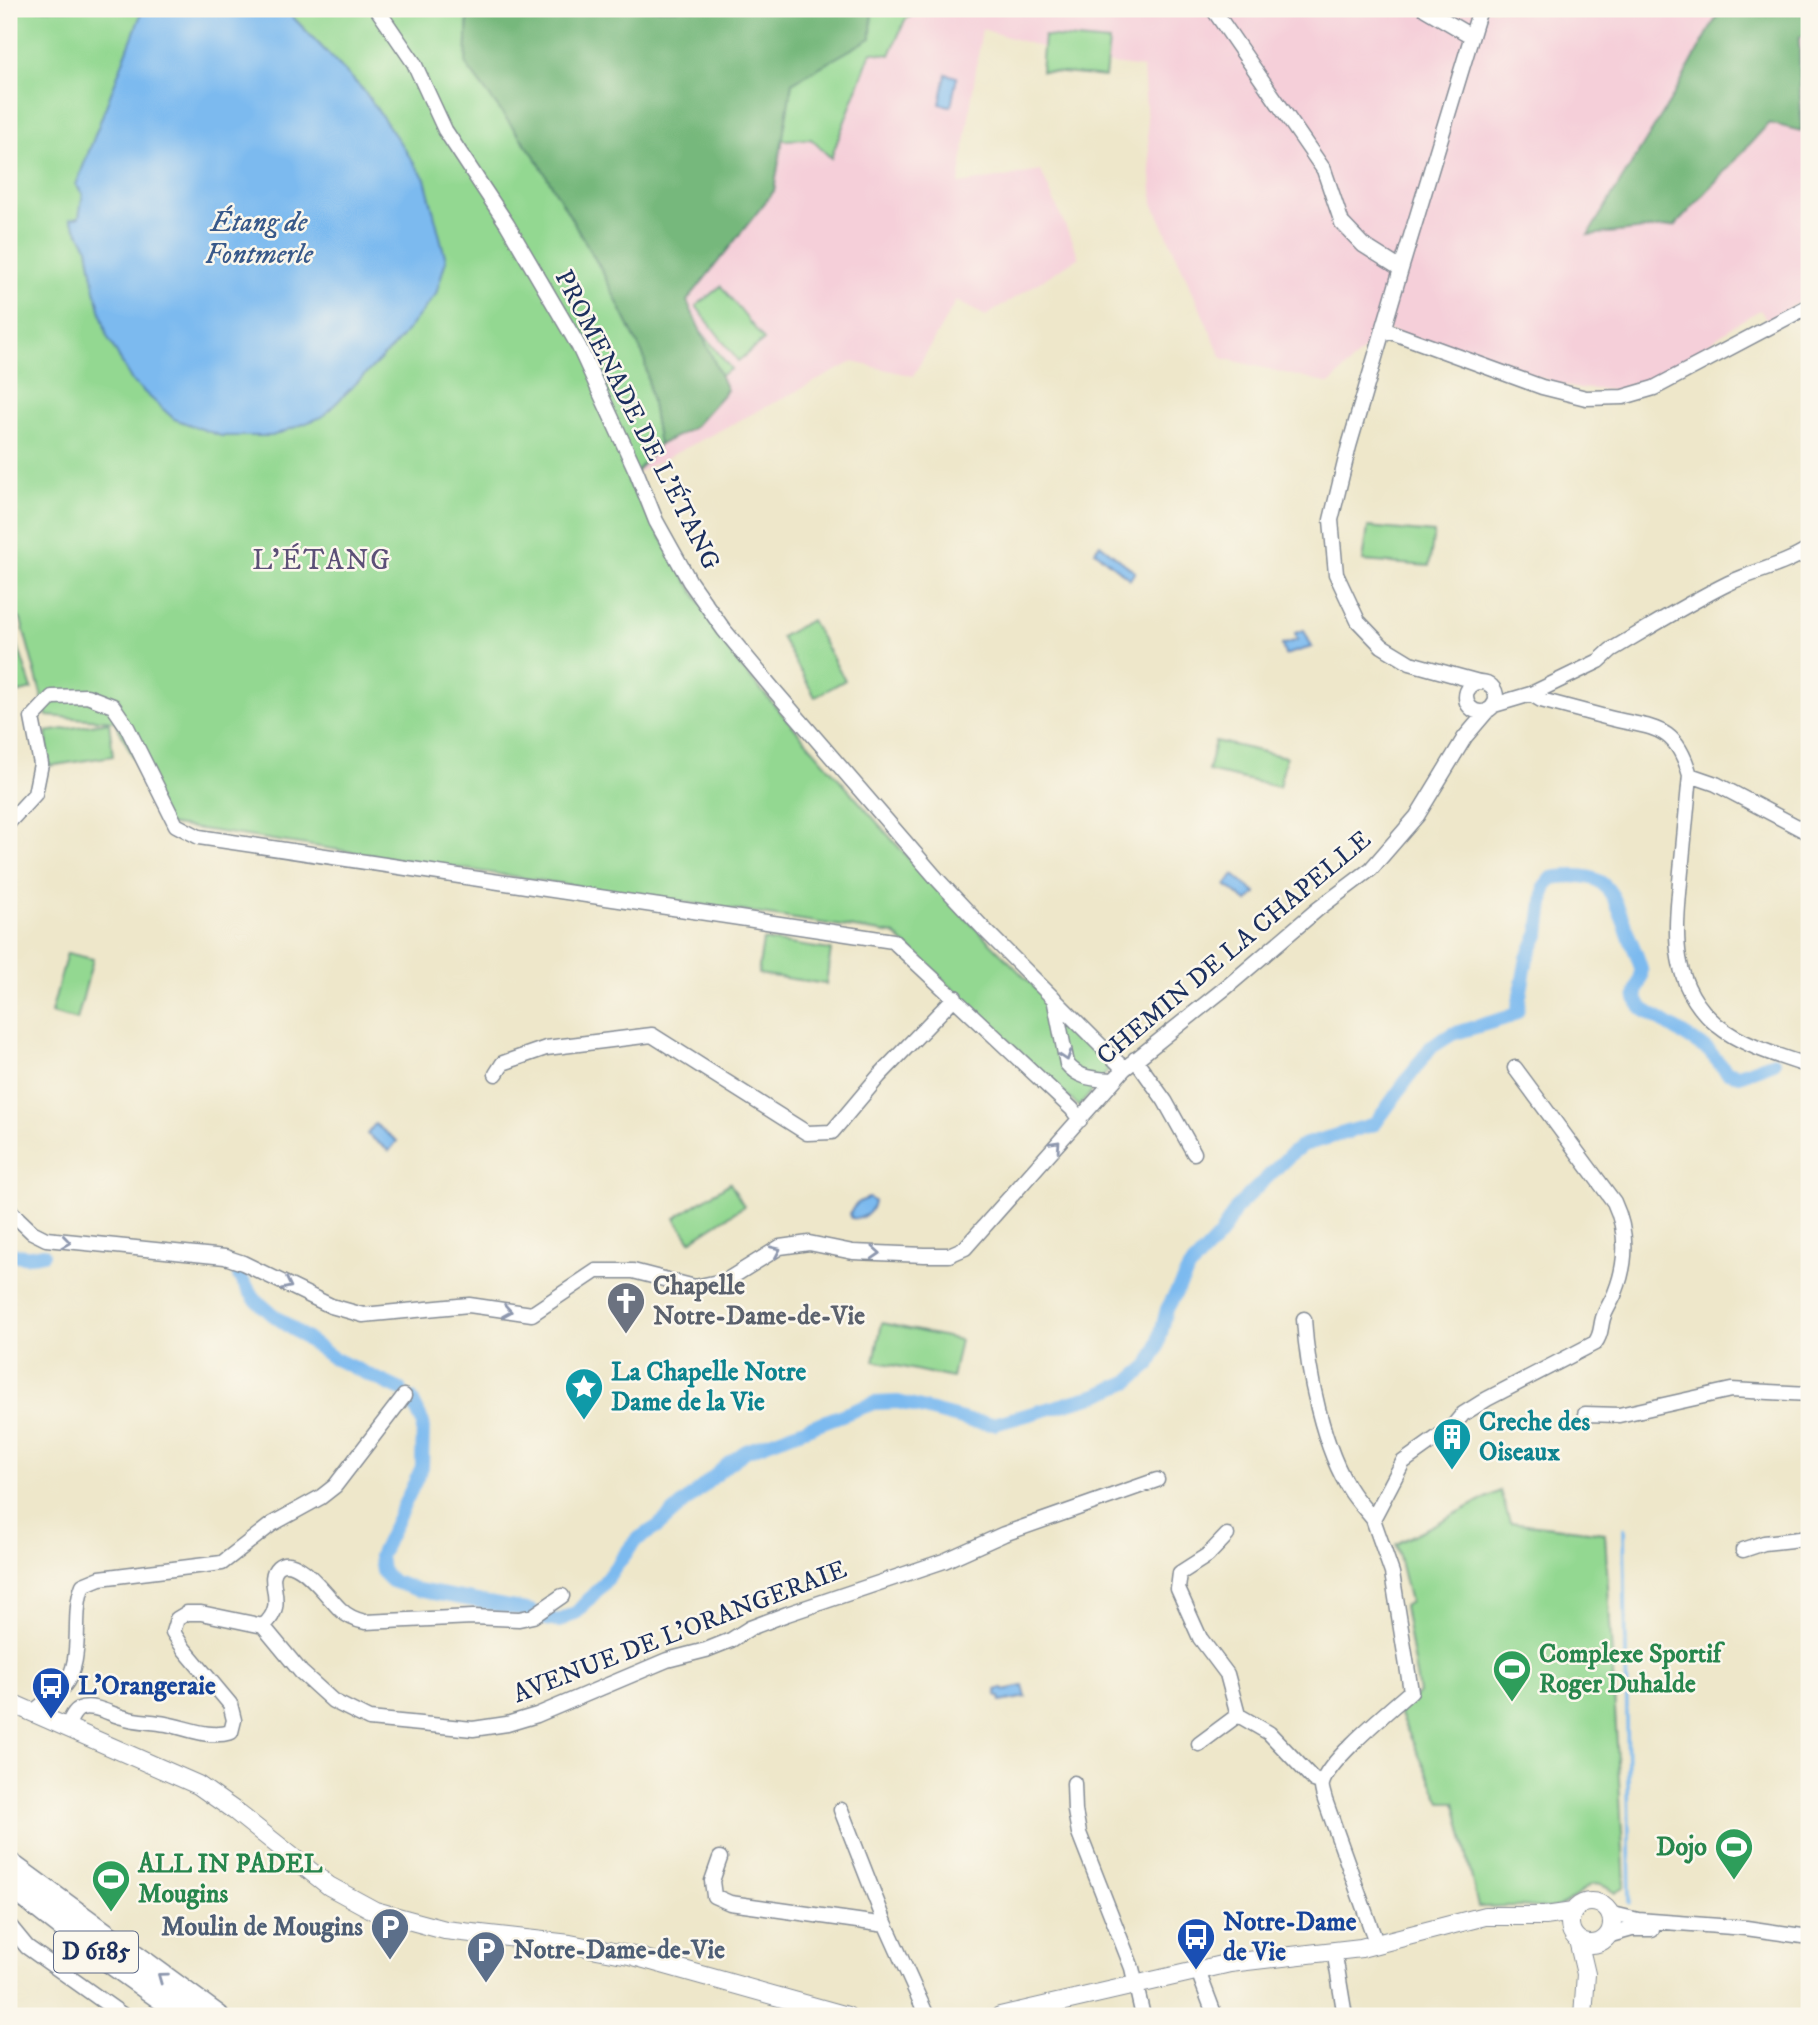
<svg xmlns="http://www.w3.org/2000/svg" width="1818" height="2025" viewBox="0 0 1818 2025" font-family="'IM FELL DW Pica',serif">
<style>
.built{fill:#f5cfd9}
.green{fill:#93d891;stroke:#578478;stroke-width:2}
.forest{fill:#76b87b;stroke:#48746c;stroke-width:2}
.water{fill:#7bbaef;stroke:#4b74a6;stroke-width:2}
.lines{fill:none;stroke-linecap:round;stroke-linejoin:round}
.stream{stroke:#7bbaef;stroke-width:3.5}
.canal{stroke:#7bbaef;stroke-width:14}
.minor-casing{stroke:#848b94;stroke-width:17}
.major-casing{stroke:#848b94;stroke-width:20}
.highway-casing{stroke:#848b94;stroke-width:24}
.minor{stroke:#fff;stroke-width:14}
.major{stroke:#fff;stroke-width:18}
.highway{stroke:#fff;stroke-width:21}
.oneway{stroke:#8d97ae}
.labels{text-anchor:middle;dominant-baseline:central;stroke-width:5;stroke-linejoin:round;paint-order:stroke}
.shield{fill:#fbf7ec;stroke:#5e6b89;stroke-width:2}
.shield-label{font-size:24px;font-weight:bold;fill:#1b2f5e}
.street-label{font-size:26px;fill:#1b2f5e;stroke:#fbf7ec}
.worship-label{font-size:26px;font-weight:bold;fill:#5b616d;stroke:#fbf7ec;text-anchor:start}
.culture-label{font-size:26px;font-weight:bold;fill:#0d838f;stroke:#fbf7ec;text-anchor:start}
.leisure-label{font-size:26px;font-weight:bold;fill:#27864d;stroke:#fbf7ec;text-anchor:start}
.transit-label{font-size:26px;font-weight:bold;fill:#164399;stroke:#fbf7ec;text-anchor:start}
.service-label{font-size:26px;font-weight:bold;fill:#4e5e75;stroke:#fbf7ec;text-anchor:end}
.water-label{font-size:28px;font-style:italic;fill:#38598a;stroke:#fbf7ec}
.neighbourhood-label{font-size:28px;letter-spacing:2px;fill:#5c5077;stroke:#fbf7ec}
</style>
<rect width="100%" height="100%" fill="#fbf7ec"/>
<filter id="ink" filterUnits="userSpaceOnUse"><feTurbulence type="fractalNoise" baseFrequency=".0143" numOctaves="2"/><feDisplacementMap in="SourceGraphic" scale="14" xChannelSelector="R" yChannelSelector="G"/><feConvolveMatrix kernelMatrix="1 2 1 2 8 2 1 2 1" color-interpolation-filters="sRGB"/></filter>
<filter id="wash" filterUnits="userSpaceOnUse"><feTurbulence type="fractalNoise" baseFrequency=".00686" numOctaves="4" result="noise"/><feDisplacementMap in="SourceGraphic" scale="28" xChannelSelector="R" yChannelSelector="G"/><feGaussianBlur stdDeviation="1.57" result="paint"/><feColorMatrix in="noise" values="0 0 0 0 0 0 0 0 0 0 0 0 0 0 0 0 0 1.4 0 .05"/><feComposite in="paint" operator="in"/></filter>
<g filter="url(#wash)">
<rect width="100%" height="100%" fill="#eee7ca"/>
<path class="built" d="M377,9H1809V297L1767,320L1760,310L1739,322L1667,373L1615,390L1573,388L1384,329L1330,384L1222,358L1153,203L1143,68L1083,60L982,29L959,184L1041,171L1079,257L986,316L956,301L913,376L853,362L637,473Z"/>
<path class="green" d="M9,9H274L365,92L285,9H468L467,45L527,9H920L905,20L890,55L871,52L831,158L811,139L750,141L679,303L731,369L654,414L659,445L628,482L734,659L925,877L1108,1061L1110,1068L1079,1107L894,934L167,824L115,721L47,716L21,620L9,606Z
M1044,36L1109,42L1105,77L1041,71Z
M721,286L764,340L738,361L696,306Z
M1368,527L1434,533L1429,566L1363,561Z
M811,620L845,680L815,697L781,637Z
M12,628L32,689L9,695V630Z
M109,722L113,756L49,766L46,732Z
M1215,741L1286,757L1279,787L1208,771Z
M763,940L831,950L826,984L758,974Z
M67,953L93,959L77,1020L51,1013Z
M730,1183L744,1206L690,1241L675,1218Z
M882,1323L960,1340L952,1378L874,1361Z
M1500,1491L1510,1522L1605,1533L1625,1886L1615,1893C1586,1870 1584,1898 1560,1906C1547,1911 1531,1906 1517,1906C1504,1906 1491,1907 1478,1907L1455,1802H1441L1399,1713L1419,1693L1404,1606L1410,1602L1396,1544Z"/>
<path class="forest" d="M468,9H872L871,38L792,83L774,191L687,301L727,390L693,428L659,445L644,357L602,271L536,158L466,65Z
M1721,9H1809V34L1799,37L1801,131L1769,123L1675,226L1588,235L1672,98Z"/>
<path class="water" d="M143,9H285L365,92L425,179L446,260L436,294L396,344L322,417L272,436H221L174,419L132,381L107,336L95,290L88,248L70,219L79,217L83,194L76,185Z
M946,74L957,77L951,106L940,104Z
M1100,544L1135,572L1130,579L1095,551Z
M1304,630L1312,647L1285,655L1282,645L1297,640L1295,633Z
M1234,875L1256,893L1247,902L1226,885Z
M375,1124L397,1141L389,1151L367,1134Z
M869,1198L874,1201C872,1214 863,1220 851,1218L850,1213C855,1204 859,1201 869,1198Z
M1023,1686L1026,1697L1001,1702L1000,1697H997L996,1690L1003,1688L1004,1690Z"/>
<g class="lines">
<path class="stream" d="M1624,1528L1630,1903"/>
<path class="canal" d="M9,1252C20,1258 31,1257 43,1254
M239,1276L255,1299L272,1314L333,1358L401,1390
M411,1398L423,1423L422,1467L380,1556L382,1571L392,1581L418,1590L531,1611L541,1618L559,1621L577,1612L602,1585L636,1540L657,1527L728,1464L746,1451L874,1403L898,1402L970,1421L994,1424L1097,1395L1130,1381L1149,1365L1157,1349L1167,1309L1189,1269L1219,1237L1237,1207L1291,1154L1303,1145L1375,1124L1430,1048L1452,1034L1509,1017L1517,1012L1527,958L1539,933L1545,886L1552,878C1603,871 1609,882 1626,928C1630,941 1638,955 1641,969C1644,986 1626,993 1643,1009L1708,1050L1727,1072L1739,1075L1774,1062"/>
</g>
</g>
<g filter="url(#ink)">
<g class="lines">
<g class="minor-casing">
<path id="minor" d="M377,9L414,63L445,130L507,224L579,347L637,473L656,521L690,582L724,630L773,689L938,880L984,929L1124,1069
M1213,9L1324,170L1342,223L1363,245L1401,269
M1425,9L1471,36
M1383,329L1542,387L1586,398L1623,397L1654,388L1809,306
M1466 697a15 15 0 1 1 30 0a15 15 0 1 1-30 0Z
M1479,682L1410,663L1382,646L1358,621L1336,574L1331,520L1349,446L1401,269L1480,9
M1531,694L1541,700C1563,706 1586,712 1609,718C1653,729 1675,723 1690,775C1687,807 1684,839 1681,871C1676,928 1667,983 1717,1025C1741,1045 1779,1056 1809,1066
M1494,705L1531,694L1599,661L1611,650C1650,627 1688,603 1729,583C1755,571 1785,565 1809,549
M1690,775L1716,784L1809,833
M9,822L35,794L41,764L32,718L52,697L87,696L113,706L126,725L176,825L199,837L893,941L1072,1109L1080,1120
M1054,998L1067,1064C1079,1079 1095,1079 1113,1080
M1135,1059L1165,1101L1194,1153
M496,1074L503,1063L546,1048L652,1035L807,1133L832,1132L879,1076L955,997
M9,1210L32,1232L46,1239L225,1257L243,1263L331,1306L363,1315L469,1305L532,1314L596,1271H633L695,1287L727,1280L780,1247L809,1243L853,1252L925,1255H949L965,1248L1124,1069L1229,985L1318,909L1371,869L1417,816L1465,737L1488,710
M1304,1319C1307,1371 1323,1450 1352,1493C1358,1502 1366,1510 1373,1519
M1585,1414L1619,1415L1731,1390L1809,1394
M1227,1535L1208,1555L1180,1573L1178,1589L1200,1638L1227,1674L1238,1715
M1743,1550L1764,1543L1809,1538
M263,1626C290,1603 263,1581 278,1567C297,1551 329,1600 341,1610C348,1617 356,1620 365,1622L473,1617L519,1619L533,1616L562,1596
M33,1712C43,1704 54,1696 63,1687C86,1660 70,1617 83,1585L100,1578L222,1563L272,1524L321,1497L335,1486L404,1396
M67,1727C70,1721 73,1712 79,1709C92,1703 110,1714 122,1717C136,1722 151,1721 166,1724C188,1728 208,1739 231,1732L234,1720L230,1704L184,1649L173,1632L177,1619L187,1613H201L263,1626L301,1672L333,1701L369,1719L473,1729L507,1724L537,1715L667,1660L706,1650L731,1640L750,1628L787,1614L944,1561L1004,1534L1157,1480
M1199,1744L1238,1715L1269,1733L1314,1780L1322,1783
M1074,1783L1075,1811L1079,1833L1132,1968L1143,2016
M841,1810L886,1925L927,2016
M720,1858L712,1881L714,1896L730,1903L886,1925
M1609,1913L1638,1920L1746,1928L1809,1937
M9,1925L27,1947L124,2016
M1607,1936L1632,1929H1652
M1377,1945L1325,1800C1324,1796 1321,1788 1322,1784C1328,1760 1391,1709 1411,1691L1392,1573L1373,1519L1403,1462L1452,1427L1463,1414L1487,1399L1595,1343C1602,1334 1600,1328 1603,1318C1606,1309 1612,1301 1615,1293C1627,1263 1628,1232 1614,1202L1515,1068
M1334,1950L1345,2016
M1198,1971L1215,2016"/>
</g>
<g class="major-casing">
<path id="major" d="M9,1702L198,1785L235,1811L329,1886L375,1911L445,1930L570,1944L634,1956L847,2016
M1570 1923a21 21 0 1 1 42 0a21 21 0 1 1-42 0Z
M1578,1940L1586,1974L1583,2016
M1000,2016L1230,1963L1361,1948L1485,1916H1545L1573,1912"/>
</g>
<g class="highway-casing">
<path id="highway" d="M9,1863L218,2016
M9,1885L87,1946L185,2016"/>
</g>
<use href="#minor" class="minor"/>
<use href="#major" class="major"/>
<use href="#highway" class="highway"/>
</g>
<defs><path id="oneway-chevron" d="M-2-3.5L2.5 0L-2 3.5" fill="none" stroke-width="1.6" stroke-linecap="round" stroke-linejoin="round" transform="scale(1.75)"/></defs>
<g class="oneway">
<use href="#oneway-chevron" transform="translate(1066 1056) rotate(72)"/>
<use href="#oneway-chevron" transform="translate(1056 1145) rotate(-47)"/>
<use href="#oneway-chevron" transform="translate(66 1242) rotate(8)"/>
<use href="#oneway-chevron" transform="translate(776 1251) rotate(-24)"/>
<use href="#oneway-chevron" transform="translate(876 1253) rotate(3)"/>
<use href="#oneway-chevron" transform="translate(287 1285) rotate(26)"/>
<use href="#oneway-chevron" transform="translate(507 1311) rotate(10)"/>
<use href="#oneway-chevron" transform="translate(162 1977) rotate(-144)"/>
</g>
</g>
<defs>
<g id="church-pin" transform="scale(2.0125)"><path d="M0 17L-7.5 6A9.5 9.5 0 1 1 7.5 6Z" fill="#6b7280" stroke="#fbf7ec"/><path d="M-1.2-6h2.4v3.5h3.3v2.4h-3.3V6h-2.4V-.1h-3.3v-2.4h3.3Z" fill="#fff"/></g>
<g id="sight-pin" transform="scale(2.0125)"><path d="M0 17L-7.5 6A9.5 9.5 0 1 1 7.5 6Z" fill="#0f9aa8" stroke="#fbf7ec"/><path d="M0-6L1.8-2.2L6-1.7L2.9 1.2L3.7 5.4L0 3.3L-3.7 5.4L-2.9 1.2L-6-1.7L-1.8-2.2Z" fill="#fff"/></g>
<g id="building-pin" transform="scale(2.0125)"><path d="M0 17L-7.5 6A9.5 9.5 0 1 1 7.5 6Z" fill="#0f9aa8" stroke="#fbf7ec"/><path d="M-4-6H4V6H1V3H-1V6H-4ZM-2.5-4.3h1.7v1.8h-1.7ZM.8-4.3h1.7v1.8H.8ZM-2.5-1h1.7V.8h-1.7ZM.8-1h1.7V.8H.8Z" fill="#fff"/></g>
<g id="stadium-pin" transform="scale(2.0125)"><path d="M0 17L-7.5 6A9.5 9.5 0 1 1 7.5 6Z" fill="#2e9e5b" stroke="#fbf7ec"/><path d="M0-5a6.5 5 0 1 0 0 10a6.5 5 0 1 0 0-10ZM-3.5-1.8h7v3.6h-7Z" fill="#fff"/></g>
<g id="bus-pin" transform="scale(2.0125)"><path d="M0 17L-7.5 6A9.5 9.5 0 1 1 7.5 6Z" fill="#1a4fb4" stroke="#fbf7ec"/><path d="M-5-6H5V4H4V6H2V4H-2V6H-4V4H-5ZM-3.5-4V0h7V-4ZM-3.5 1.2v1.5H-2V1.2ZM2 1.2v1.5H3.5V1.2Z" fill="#fff"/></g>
<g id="parking-pin" transform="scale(2.0125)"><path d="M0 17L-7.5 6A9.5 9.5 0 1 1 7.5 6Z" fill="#5c6f8a" stroke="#fbf7ec"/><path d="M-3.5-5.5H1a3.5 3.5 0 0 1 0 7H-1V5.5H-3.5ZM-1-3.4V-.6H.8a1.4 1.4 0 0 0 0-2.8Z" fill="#fff"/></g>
</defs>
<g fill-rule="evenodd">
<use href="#church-pin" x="626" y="1301"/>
<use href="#sight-pin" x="584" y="1387"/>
<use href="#building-pin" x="1452" y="1437"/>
<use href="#stadium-pin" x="1512" y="1669"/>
<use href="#bus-pin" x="51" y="1686"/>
<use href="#stadium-pin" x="1734" y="1847"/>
<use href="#stadium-pin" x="111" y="1879"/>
<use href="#parking-pin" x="390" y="1927"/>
<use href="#bus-pin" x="1196" y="1937"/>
<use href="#parking-pin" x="486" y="1950"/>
</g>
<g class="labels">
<rect class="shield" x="54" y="1931.5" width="84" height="41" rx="5"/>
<g class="shield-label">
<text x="96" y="1952">D 6185</text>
</g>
<g class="street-label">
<text transform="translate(637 420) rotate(63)">PROMENADE DE L'ÉTANG</text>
<text transform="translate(1234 948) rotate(-40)">CHEMIN DE LA CHAPELLE</text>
<text transform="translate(680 1632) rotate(-21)">AVENUE DE L'ORANGERAIE</text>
</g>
<g class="worship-label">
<text x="653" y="1286">Chapelle<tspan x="653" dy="30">Notre-Dame-de-Vie</tspan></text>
</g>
<g class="culture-label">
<text x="611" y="1372">La Chapelle Notre<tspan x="611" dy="30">Dame de la Vie</tspan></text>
<text x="1479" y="1422">Creche des<tspan x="1479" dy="30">Oiseaux</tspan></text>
</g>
<g class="leisure-label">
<text x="1539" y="1654">Complexe Sportif<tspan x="1539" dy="30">Roger Duhalde</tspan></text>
<text x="1707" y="1847" text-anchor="end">Dojo</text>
<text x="138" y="1864">ALL IN PADEL<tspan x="138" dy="30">Mougins</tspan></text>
</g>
<g class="transit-label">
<text x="78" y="1686">L'Orangeraie</text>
<text x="1223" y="1922">Notre-Dame<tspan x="1223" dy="30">de Vie</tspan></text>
</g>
<g class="service-label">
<text x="363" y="1927">Moulin de Mougins</text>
<text x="513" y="1950" text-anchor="start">Notre-Dame-de-Vie</text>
</g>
<g class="water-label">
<text x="259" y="222">Étang de<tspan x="259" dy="32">Fontmerle</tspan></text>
</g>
<g class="neighbourhood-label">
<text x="322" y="560">L'ÉTANG</text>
</g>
</g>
<rect width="1818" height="2025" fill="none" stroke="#fbf7ec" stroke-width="35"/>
</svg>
